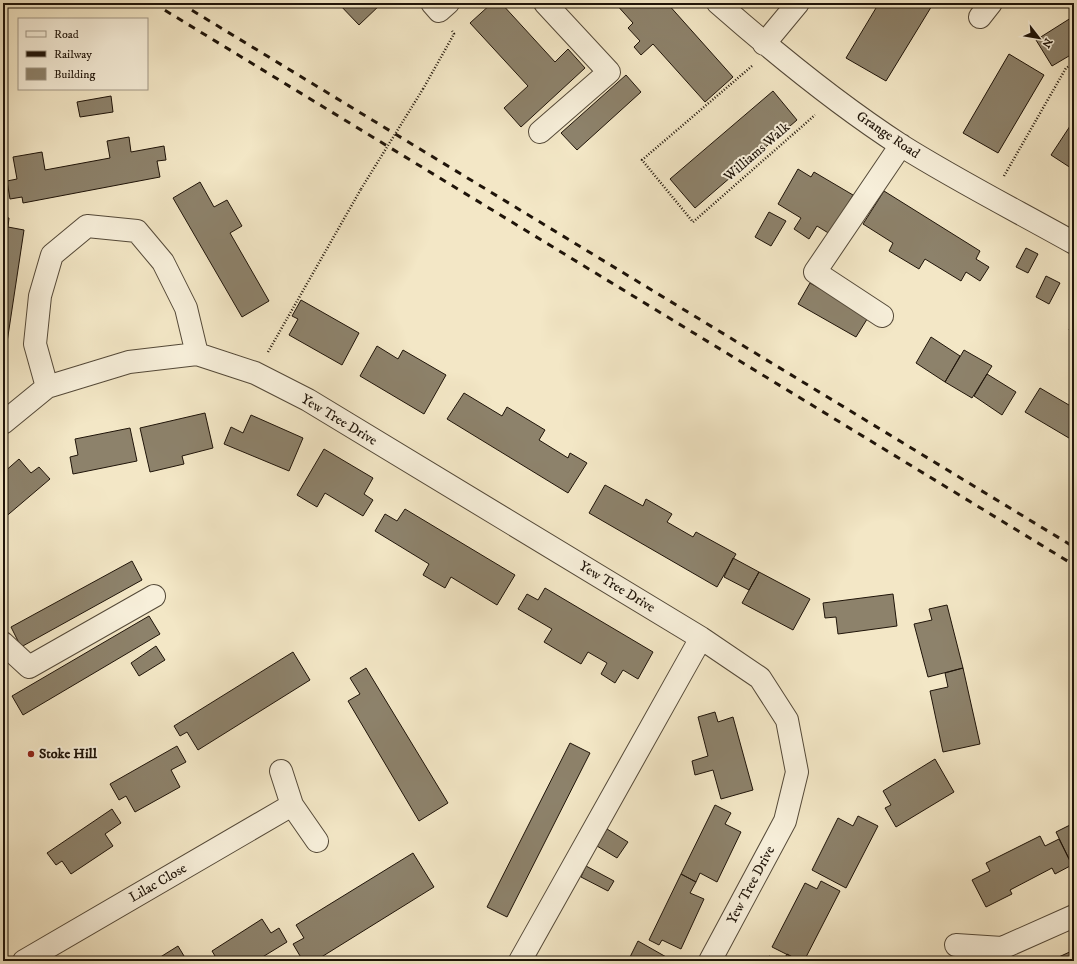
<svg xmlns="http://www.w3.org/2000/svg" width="1077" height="964" viewBox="0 0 1077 964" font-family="'IM FELL DW Pica',serif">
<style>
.building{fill:#8d826b;stroke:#1f1409}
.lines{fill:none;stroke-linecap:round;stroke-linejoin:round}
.minor-casing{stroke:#544938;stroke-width:24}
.path{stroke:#1f1409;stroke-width:2.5;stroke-dasharray:1 2;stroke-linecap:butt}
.minor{stroke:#f7efda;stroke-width:22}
.rail{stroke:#1f1409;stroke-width:3;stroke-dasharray:7 7;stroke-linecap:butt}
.path-bridge{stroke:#1f1409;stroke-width:2.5;stroke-dasharray:1 2;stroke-linecap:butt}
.poi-dot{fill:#8f2418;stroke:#f7efda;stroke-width:1.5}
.labels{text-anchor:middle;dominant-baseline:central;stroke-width:4;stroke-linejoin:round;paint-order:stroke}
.street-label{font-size:14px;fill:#1f1409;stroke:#f7efda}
.poi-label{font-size:14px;font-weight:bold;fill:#1f1409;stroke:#f7efda;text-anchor:start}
</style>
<rect width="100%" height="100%" fill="#f3e7c6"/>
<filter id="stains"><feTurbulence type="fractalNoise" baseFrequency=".005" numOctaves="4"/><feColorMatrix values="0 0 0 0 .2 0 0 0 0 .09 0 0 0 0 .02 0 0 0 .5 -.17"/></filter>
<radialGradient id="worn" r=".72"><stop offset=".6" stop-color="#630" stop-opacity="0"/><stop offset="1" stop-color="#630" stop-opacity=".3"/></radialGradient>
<path class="building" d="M338,3H382L359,25Z
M492,3H501L555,62L568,49L585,68L521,127L504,108L528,86L470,23Z
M615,3H667L733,77L705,102L653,44L641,55L634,47L640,41L628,28L633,23Z
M879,3L933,4L886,81L846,58Z
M1074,16V53L1052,66L1036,40Z
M1009,54L1044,75L998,153L963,133Z
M626,75L641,92L577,150L561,133Z
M773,91L797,120L695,208L670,179Z
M111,96L113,112L80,117L77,102Z
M1074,120V170L1051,155Z
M129,137L131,152L164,146L166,160L157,161L160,177L23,203L22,197L10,199L7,181L17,179L13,157L42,152L45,170L110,158L107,141Z
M798,169L811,177L814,172L853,195L830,234L817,226L809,239L794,229L801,218L778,204Z
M200,182L214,207L227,200L242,226L230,233L269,301L242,317L173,198Z
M884,191L980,251L976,259L989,267L980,281L966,272L961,281L925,259L919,269L889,251L893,243L863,224Z
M769,212L786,221L771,246L755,237Z
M3,217L9,218L8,227L24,230L3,369Z
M1026,248L1038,254L1028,273L1016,267Z
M1046,276L1060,283L1049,304L1036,297Z
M810,283L869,316L856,337L798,304Z
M301,300L359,333L342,365L289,335L298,319L292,316Z
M1074,321V332L1069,330Z
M931,337L960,356L945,382L916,363Z
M377,346L398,359L403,350L446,375L424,414L360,376Z
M964,350L992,366L972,398L945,382Z
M987,374L1016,392L1002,415L974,396Z
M1040,388L1074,408V441L1025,412Z
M464,393L502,416L507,407L545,430L539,440L568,458L570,453L587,463L568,493L447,419Z
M205,413L213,448L182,456L184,464L150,472L140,428Z
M251,415L303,438L289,471L224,444L231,427L243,433Z
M130,428L137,461L73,474L70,457L78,455L75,439Z
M324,449L373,478L364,494L373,500L363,516L325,493L317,507L297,495Z
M19,459L31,473L39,467L50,479L3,519V473Z
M605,485L643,506L646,499L672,514L667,522L693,537L696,532L736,554L717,587L589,513Z
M405,509L515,575L497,605L451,577L445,588L423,575L429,564L375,531L385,514L397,521Z
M733,558L759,572L749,590L724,577Z
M132,561L142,580L21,647L11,627Z
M759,572L810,599L793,630L742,603Z
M545,588L653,652L638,679L623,670L615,683L601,674L607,663L588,652L581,664L544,642L552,629L518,609L527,594L538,600Z
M893,594L897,626L838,634L836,617L825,618L823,603Z
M947,605L963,668L928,677L914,624L932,620L929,609Z
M149,616L160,634L23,715L12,696Z
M156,646L165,660L139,676L131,663Z
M293,652L310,680L198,750L187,732L180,736L174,726Z
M366,668L448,803L419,821L348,701L360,694L350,678Z
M963,668L980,744L943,752L930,691L948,687L945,673Z
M715,712L718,722L733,717L753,790L721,799L713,770L695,775L692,761L708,756L698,717Z
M570,743L590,753L507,917L487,907Z
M177,746L186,762L171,770L180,787L135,812L126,796L119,800L110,784Z
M935,759L954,792L896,827L885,808L891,805L883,791Z
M715,805L731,813L725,824L741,832L717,882L700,873L696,882L681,874Z
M112,809L121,823L105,834L113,846L71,874L62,861L56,865L47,853Z
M858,816L878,826L846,888L812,870L838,818L853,826Z
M1074,823V864L1072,865L1056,832Z
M607,829L628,842L617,858L597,846Z
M1040,836L1045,846L1059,839L1072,865L1055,874L1052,868L1010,890L1012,894L986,907L972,880L990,871L986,863Z
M413,853L434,887L315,961H303L293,944L304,938L296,925Z
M586,866L614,881L608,891L581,877Z
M681,874L696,882L690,893L704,899L681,949L662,940L659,945L649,940Z
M821,881L840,891L804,961H800L772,947L805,883L817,889Z
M262,919L271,933L279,928L287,942L256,961H218L212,951Z
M638,941L668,958L667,961H628Z
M178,946L187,961H154Z
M1074,950V961H1050Z
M787,954L800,961H783Z
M769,956L780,961H766Z"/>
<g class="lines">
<g class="minor-casing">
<path id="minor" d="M432,3L439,11L448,3
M718,3C776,54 837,104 902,146C958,181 1017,211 1074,243
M980,17L991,3
M764,44L798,3
M540,132L609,72L545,3
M882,316L815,272L901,145
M47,387L129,362L197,354
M3,423L47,387L35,344L40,296L52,255L87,226L137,231L163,262L186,308L197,354L255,373L308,400L701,638L760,678L787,720L797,772L785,821L710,961
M3,643L29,667L154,596
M281,771L292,805L317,841
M956,945L1002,948L1074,916
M24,961L292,805
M520,961L701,638"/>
</g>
<path class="path" d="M752,66L642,160L693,222L815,115
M423,89L454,34L452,31
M1004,176L1066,68L1074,63
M268,352L361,189"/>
<use href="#minor" class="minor"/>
<path class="rail" d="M153,3L1074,565
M180,3L1074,547"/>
<path class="path-bridge" d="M361,189L423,89"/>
</g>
<circle class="poi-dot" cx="31" cy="754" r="4"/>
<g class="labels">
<g class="street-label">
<text transform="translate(888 135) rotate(34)">Grange Road</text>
<text transform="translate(757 152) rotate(-41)">Williams Walk</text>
<text transform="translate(339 420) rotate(31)">Yew Tree Drive</text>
<text transform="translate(617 587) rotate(31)">Yew Tree Drive</text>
<text transform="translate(158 883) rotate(-30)">Lilac Close</text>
<text transform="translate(751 885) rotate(-62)">Yew Tree Drive</text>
</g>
<g class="poi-label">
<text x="39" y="754">Stoke Hill</text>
</g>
</g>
<rect width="1077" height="964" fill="none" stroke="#f3e7c6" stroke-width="16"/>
<rect x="4" y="4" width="1069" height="956" fill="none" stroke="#1f1409" stroke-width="2"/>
<rect x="8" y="8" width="1061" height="948" fill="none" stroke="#1f1409"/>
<rect x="18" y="18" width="130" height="72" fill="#f7efda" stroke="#a19786"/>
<rect x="26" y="31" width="20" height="6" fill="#f7efda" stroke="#a19786"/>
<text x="54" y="38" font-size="12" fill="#1f1409">Road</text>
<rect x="26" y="51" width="20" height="6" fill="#1f1409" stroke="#a19786"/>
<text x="54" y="58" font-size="12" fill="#1f1409">Railway</text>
<rect x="26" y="68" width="20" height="12" fill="#8d826b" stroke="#a19786"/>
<text x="54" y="78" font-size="12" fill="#1f1409">Building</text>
<g transform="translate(1039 38) rotate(121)" stroke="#f7efda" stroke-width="3" paint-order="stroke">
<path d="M0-3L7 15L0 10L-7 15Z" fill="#1f1409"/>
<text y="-6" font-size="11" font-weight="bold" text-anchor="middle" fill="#1f1409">N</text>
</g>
<rect width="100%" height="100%" filter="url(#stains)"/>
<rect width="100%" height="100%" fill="url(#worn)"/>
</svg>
